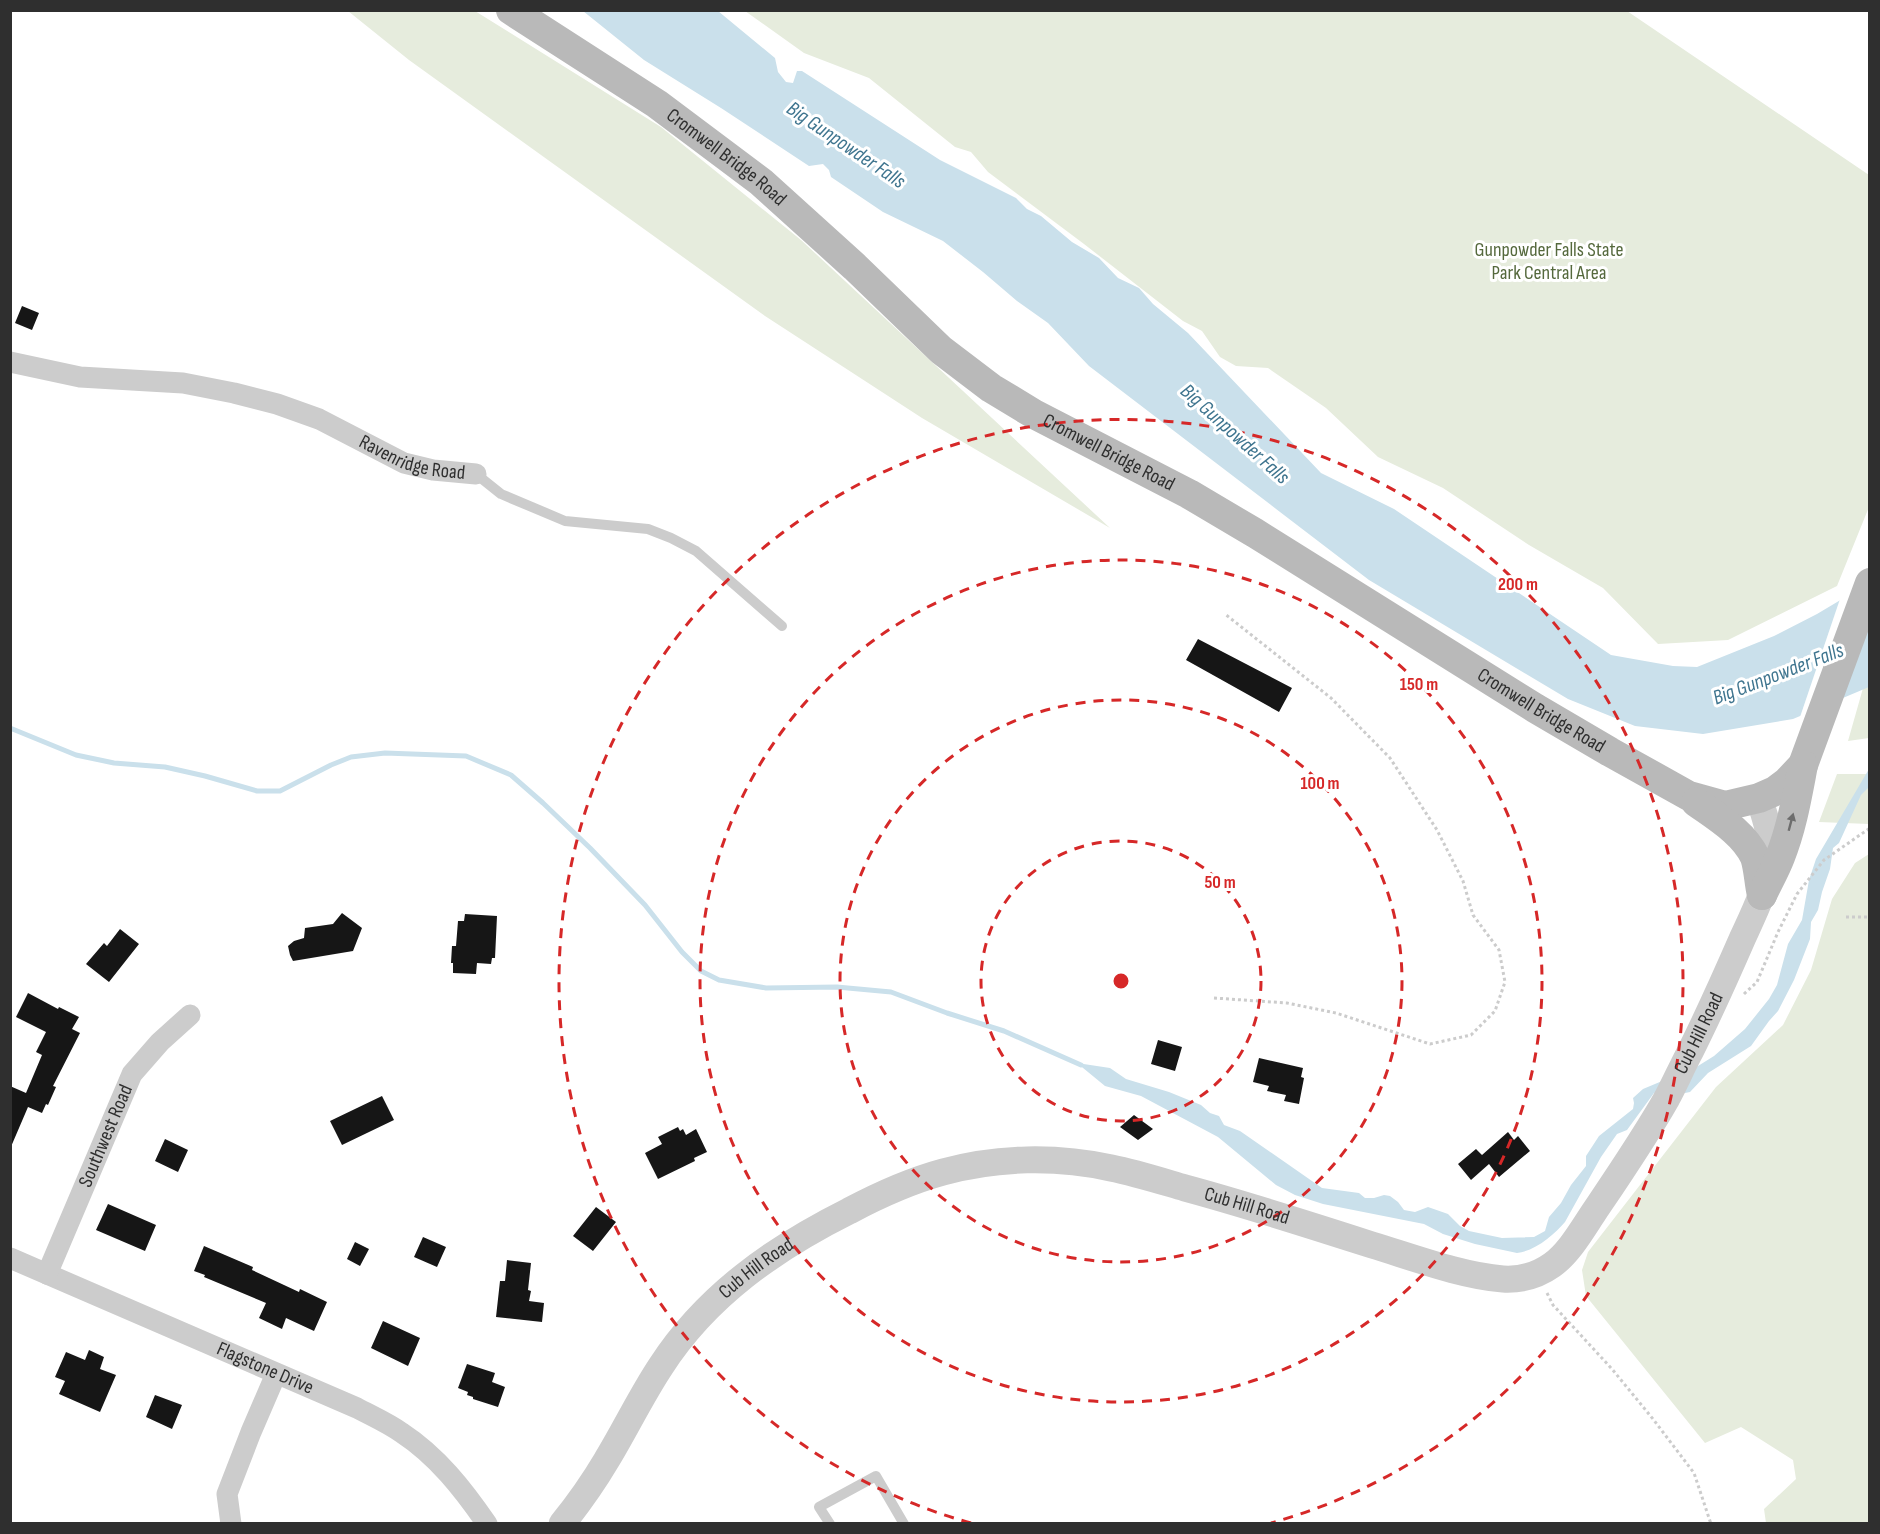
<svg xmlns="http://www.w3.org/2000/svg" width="1880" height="1534" viewBox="0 0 1880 1534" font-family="'Sofia Sans Condensed',sans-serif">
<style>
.green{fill:#e6ecdd}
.water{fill:#cae0eb}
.pier{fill:#fff}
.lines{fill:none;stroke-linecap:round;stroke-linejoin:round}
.stream{stroke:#cae0eb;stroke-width:5}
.building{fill:#161616}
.path{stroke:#ccc;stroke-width:3;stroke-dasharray:3 3;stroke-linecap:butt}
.service{stroke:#ccc;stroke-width:10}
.minor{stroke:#ccc;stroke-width:21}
.tertiary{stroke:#ccc;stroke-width:27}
.secondary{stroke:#b9b9b9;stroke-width:30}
.oneway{fill:#6d6d6d}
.ring{fill:none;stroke:#d62828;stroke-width:3;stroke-dasharray:10 8}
.labels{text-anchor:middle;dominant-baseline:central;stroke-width:6;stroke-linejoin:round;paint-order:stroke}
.street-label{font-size:20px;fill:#2f2f2f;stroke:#fff}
.park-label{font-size:20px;fill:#55693d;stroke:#fff}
.water-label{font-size:21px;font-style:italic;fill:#3f758f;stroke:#fff}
.centre{fill:#d62828;stroke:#fff;stroke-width:3}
.ring-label{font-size:18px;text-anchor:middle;font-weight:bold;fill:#d62828;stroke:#fff;stroke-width:6;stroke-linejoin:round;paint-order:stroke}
</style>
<rect width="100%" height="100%" fill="#fff"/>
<path class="green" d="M348,11H475L661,127L801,240L1110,528L922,418L765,316L409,60Z
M745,11H1627L1869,175V507L1837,586L1728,640L1658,644L1603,588L1529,545L1443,488L1378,457L1326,408L1268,368L1236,366L1220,357L1202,331L1183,321L1084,244L988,172L971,152L955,147L869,78L804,53Z
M1869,667V738L1848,741Z
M1837,774H1869V824L1819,822Z
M1869,854V1523H1766L1764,1509L1796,1479L1793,1460L1741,1427L1705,1443L1586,1296L1582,1270L1588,1252L1716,1087L1783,1025L1811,970L1832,899L1855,863Z"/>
<path class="water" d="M583,11H718L775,58L778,72L786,82L793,83L797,71H802L940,160L1016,198L1027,209L1041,216L1072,242L1099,258L1118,278L1139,288L1153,304L1188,333L1321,473L1394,509L1611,655L1673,666L1697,667L1774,636L1817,614L1869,583V687L1793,719L1703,734L1635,726L1568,699L1369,580L1089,366L1048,323L1017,301L983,272L943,241L883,212L831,177L829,170L823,164L809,166L721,108L644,60Z
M1869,769V787L1861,795L1839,843L1833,848L1830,869L1822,892L1818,910L1811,922L1810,939L1794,980L1778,1011L1769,1021L1751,1046L1708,1073L1690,1092L1680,1094L1658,1092L1654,1093L1627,1130L1617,1134L1601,1157L1565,1222C1554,1235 1535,1251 1517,1253L1475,1244L1443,1234L1424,1224L1323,1204L1295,1195L1276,1185L1218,1137L1141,1096L1105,1086L1077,1063L1110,1068L1126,1079L1169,1092L1201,1105L1210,1113L1219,1116L1224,1125L1240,1131L1322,1188L1359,1193L1365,1198H1374L1384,1195L1390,1196L1398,1202L1404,1210L1415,1212L1428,1207L1448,1214L1460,1226L1469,1231L1502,1238L1534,1237L1545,1231L1549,1217L1561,1203L1571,1185L1586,1166V1156L1599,1136L1633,1109L1634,1103L1633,1098L1643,1089L1698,1066L1714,1056L1745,1029L1769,999L1777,985L1788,944L1802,920L1809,880L1816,859Z"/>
<path class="pier" d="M1868,580L1839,703L1799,720L1841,596Z"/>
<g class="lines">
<path class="stream" d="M10,728L76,755L114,763L165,767L205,776L257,791H280L331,765L351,757L385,753L466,756L511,775L543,803L590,848L645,905L682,952L701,971L719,980L766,988L837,987L891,992L947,1013L1004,1031L1081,1065"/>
</g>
<path class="building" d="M22,306L39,313L32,330L15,323Z
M1198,639L1292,688L1279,712L1186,660Z
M342,913L362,928L353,951L293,961L290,955L288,946L294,941L304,938L305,928L333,924Z
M465,914L497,916L495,958H492L491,964L477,963L476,974L453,973V963H451L452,946H456L458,921H464Z
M120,929L139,944L109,982L86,964L104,943L107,946Z
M28,993L58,1009L59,1007L79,1017L72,1029L80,1033L53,1086L56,1087L48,1105L46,1104L42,1113L28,1107L10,1149V1086L26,1093L42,1055L36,1052L46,1032L16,1017Z
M1158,1040L1182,1047L1175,1071L1151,1064Z
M1259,1058L1303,1068L1301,1077L1304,1078L1299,1104L1284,1101L1286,1095L1267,1091L1269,1086L1253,1082Z
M382,1096L394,1120L342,1145L330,1121Z
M1134,1115L1153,1129L1138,1140L1120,1127Z
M678,1127L680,1131L683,1129L686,1135L696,1129L707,1152L694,1158L695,1161L658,1179L645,1153L662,1144L658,1137Z
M1508,1132L1514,1140L1518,1136L1530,1151L1499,1177L1489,1164L1471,1180L1458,1164L1476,1149L1482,1155Z
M165,1139L188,1150L178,1172L155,1161Z
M108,1204L156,1225L145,1251L96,1230Z
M596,1207L616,1222L593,1251L573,1236Z
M423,1237L446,1247L437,1267L414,1257Z
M355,1242L369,1249L360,1266L347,1259Z
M204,1246L253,1267L252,1270L299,1292L300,1289L327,1302L314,1331L286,1318L282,1329L259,1318L266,1303L204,1277L205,1275L194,1271Z
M507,1260L531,1263L528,1290L531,1291L529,1301L544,1303L542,1322L496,1317L500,1281H505Z
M383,1321L420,1338L408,1366L371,1348Z
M89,1350L104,1357L100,1369L116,1375L100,1412L59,1394L65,1381L55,1377L66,1352L85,1360Z
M467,1364L495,1373L492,1382L505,1387L498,1407L473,1399V1397L467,1395L468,1392L458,1388Z
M155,1395L182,1405L172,1429L146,1417Z"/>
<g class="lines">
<path class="path" d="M1846,917H1870
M1744,994L1757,982L1778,932L1797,894L1824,860L1870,828
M1214,998L1287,1003L1336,1013L1430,1044L1471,1035L1495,1011L1505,982L1499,950L1473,915L1463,881L1437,830L1390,758L1331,698L1225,614
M1547,1293L1553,1305L1612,1369L1653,1419L1694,1473L1711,1524"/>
<path class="service" d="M476,474L501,494L565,521L648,529L671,538L696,551L782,626
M830,1524L819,1507L876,1476L904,1524"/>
<g class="minor">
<path id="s1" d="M10,362L80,377L183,383L234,393L277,404L319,419L404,463L433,470L476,474"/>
<path id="s2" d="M10,1258L357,1408C372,1416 388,1423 402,1433C437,1456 463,1489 487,1524"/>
<path id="s3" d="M47,1274L132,1074L160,1042L190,1015"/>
<path d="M231,1524L227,1494L251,1432L276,1374"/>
</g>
<path class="tertiary" id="s4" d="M562,1524C578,1504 593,1483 606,1461C625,1430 641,1396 661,1366C707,1295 775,1248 849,1211C879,1195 910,1181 943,1172C997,1157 1057,1156 1111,1168C1136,1173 1161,1181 1185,1188C1248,1205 1310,1225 1372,1245C1412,1257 1462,1276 1503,1279C1520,1280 1538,1275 1552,1265C1569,1253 1582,1230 1594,1212C1619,1175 1645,1137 1667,1098C1675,1083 1682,1067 1690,1052C1709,1014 1726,976 1743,937C1755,911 1768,885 1771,856C1772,837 1765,817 1759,798"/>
<g class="secondary">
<path id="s5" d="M511,10L657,104L761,182L855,267L941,350L991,388L1034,414L1189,494L1255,533L1535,708L1610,752L1689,796L1725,806L1759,798L1775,791L1787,782L1803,765L1870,583"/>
<path d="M1696,802C1717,817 1744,833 1755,857C1759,869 1759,883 1762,895"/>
<path d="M1762,895C1768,882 1775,870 1780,857C1792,827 1797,796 1803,765"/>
</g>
</g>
<defs><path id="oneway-solid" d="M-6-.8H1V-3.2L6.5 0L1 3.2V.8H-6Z" transform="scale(1.5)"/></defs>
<use class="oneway" href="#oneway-solid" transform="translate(1791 822) rotate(-75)"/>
<g class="ring">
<circle cx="1121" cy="981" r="140"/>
<circle cx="1121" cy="981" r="281"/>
<circle cx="1121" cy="981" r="421"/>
<path d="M971 1523A562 562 0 1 1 1271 1523"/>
</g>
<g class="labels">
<g class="street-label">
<text stroke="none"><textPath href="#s5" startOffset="261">Cromwell Bridge Road</textPath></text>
<text stroke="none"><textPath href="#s5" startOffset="747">Cromwell Bridge Road</textPath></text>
<text stroke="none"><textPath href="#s1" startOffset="418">Ravenridge Road</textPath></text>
<text stroke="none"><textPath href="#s5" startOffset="1251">Cromwell Bridge Road</textPath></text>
<text stroke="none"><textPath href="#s4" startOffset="1440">Cub Hill Road</textPath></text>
<text stroke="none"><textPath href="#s3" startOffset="150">Southwest Road</textPath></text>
<text stroke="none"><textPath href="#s4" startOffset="846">Cub Hill Road</textPath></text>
<text stroke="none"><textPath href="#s4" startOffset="324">Cub Hill Road</textPath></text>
<text stroke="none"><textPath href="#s2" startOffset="278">Flagstone Drive</textPath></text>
</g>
<g class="park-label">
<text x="1549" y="250">Gunpowder Falls State<tspan x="1549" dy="23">Park Central Area</tspan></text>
</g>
<g class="water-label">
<text transform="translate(846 145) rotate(34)">Big Gunpowder Falls</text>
<text transform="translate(1235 434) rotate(42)">Big Gunpowder Falls</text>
<text transform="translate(1778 674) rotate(-21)">Big Gunpowder Falls</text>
</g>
</g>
<circle cx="1121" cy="981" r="9" class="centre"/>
<g class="ring-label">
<text x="1518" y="590">200 m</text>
<text x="1419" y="690">150 m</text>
<text x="1320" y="789">100 m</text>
<text x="1220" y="888">50 m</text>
</g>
<rect width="1880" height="1534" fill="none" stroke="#2f2f2f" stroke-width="24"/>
</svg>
